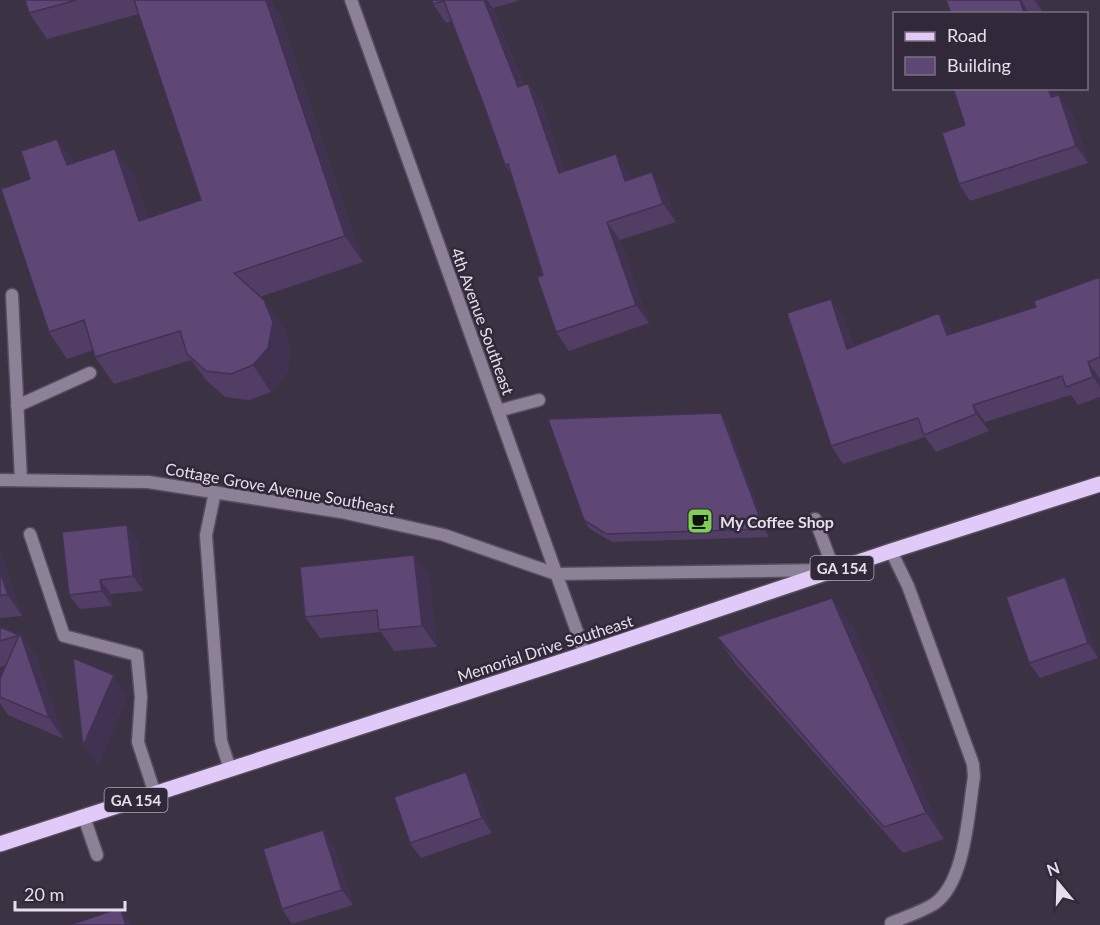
<svg xmlns="http://www.w3.org/2000/svg" width="1100" height="925" viewBox="0 0 1100 925" font-family="Lato,sans-serif">
<style>
.lines{fill:none;stroke-linecap:round;stroke-linejoin:round}
.service-casing{stroke:#564e5f;stroke-width:15}
.minor-casing{stroke:#564e5f;stroke-width:15}
.primary-casing{stroke:#564e5f;stroke-width:18}
.service{stroke:#8c8197;stroke-width:12}
.minor{stroke:#8c8197;stroke-width:12}
.primary{stroke:#e1caf8;stroke-width:15}
.wall{fill:#523d65}
.shaded-wall{fill:#423252}
.building{fill:#5f4775;stroke:#423252;stroke-width:1.5}
.labels{text-anchor:middle;dominant-baseline:central;stroke-width:5;stroke-linejoin:round;paint-order:stroke}
.shield{fill:#312839;stroke:#afa8b6;stroke-width:1.5}
.shield-label{font-size:15px;font-weight:bold;fill:#e5dfeb}
.street-label{font-size:16px;fill:#e5dfeb;stroke:#312839}
.poi-label{font-size:16px;font-weight:bold;fill:#e5dfeb;stroke:#312839;text-anchor:start}
</style>
<rect width="100%" height="100%" fill="#3b3244"/>
<g class="lines">
<g class="service-casing">
<path id="service" d="M12,295L21,480
M17,406L90,373
M498,411L539,400
M215,492L206,535L221,741L230,769
M815,519L834,570
M30,534L64,636L137,655L141,697L138,742L155,794
M891,551L908,586L973,764L974,777C968,812 966,882 934,904C921,912 905,917 891,923
M84,817L97,855"/>
</g>
<g class="minor-casing">
<path id="minor" d="M351,0L585,654
M0,480L148,482L341,512L444,535L556,574L824,570"/>
</g>
<g class="primary-casing">
<path id="primary" d="M0,844L585,654L891,551L1100,484"/>
</g>
<use href="#service" class="service"/>
<use href="#minor" class="minor"/>
<use href="#primary" class="primary"/>
</g>
<path class="wall" d="M25,0H272L273,4L280,13L363,262L260,297L264,300L283,326L291,348L287,374L271,392L249,400L225,397L206,380L191,360L114,384L95,357L93,350L67,359L49,332L30,179L57,139L74,163L133,175L148,218L201,200L139,14L47,39L29,13Z
M432,0H521L493,8L523,85L528,83L541,102L565,171L616,154L629,173L631,179L665,190L676,222L620,240L649,323L569,351L556,332L543,275L511,174L505,165L482,100L452,21L446,23L433,4Z
M946,0H1038L1042,11L1036,14H951Z
M953,88H1055L1057,95L1071,112L1088,163L970,201L959,184L965,125Z
M1100,277V397L1078,405L1071,395L985,422L989,431L936,452L925,437L843,464L831,446V299L843,317L853,347L951,330L952,334L1036,307Z
M721,413L726,421L769,537L612,542L589,528L584,520Z
M127,525L137,539L143,591L111,594L112,606L80,609L69,595Z
M0,549L22,616L0,618Z
M414,555L429,576L437,647L394,651L381,632L320,638L305,617Z
M1075,592L1098,658L1040,678L1029,663Z
M851,624L944,839L903,853L735,663L717,637Z
M0,627L19,635L35,654L64,739L8,715L0,703V679L6,665L0,667Z
M476,787L492,833L421,858L410,843Z
M334,845L353,905L292,924L282,909Z"/>
<path class="shaded-wall" d="M266,0H272L273,4L280,13L363,262L345,236Z
M484,0H487L493,8L530,105L518,87Z
M1020,0H1021L1030,14H1024Z
M1034,0H1038L1042,11Z
M528,83L541,102L572,191L559,173Z
M1048,88H1055L1063,114L1051,97Z
M1059,95L1071,112L1088,163L1076,146Z
M57,139L76,165H67Z
M115,149L133,175L158,247L139,221Z
M616,154L629,173L637,199L625,181Z
M652,172L665,190L676,222L663,204Z
M607,222L620,240L649,323L636,305Z
M831,299L843,317L859,367L847,349Z
M264,300L283,326L291,348L287,374L271,392L253,365Z
M939,313L951,330L960,353L947,335Z
M1088,362L1100,379V387L1093,377Z
M973,405L985,422L989,431L976,414Z
M721,413L726,421L769,537L764,529Z
M127,525L137,539L143,591L133,576Z
M0,549L22,616L8,595L0,572Z
M414,555L429,576L437,647L422,626Z
M1065,577L1075,592L1098,658L1088,643Z
M100,580L111,594L112,606L102,591Z
M832,598L851,624L944,839L926,813Z
M20,633L35,654L64,739L49,718Z
M114,675L128,696L98,767L83,746Z
M466,772L476,787L492,833L482,818Z
M323,830L334,845L353,905L342,890Z
M120,908L132,925H126Z"/>
<path class="building" d="M25,0H77L29,13Z
M134,0H266L345,236L234,273L264,300L273,322L268,348L253,365L231,374L206,371L187,354L180,331L95,357L84,320L49,332L1,189L30,179L21,151L57,139L67,165L115,149L139,221L201,200Z
M432,0H484L518,87L528,83L559,173L616,154L625,181L652,172L663,204L607,222L636,305L556,332L537,277L543,275L508,164L505,165L482,100L444,1L433,4Z
M946,0H1020L1024,14H951Z
M953,88H1048L1051,97L1059,95L1076,146L959,184L942,133L965,125Z
M1100,277V357L1088,362L1093,377L1066,387L1062,376L973,405L976,414L924,435L918,418L831,446L787,313L831,299L847,349L939,313L947,335L1036,307L1034,301Z
M721,413L764,529L606,534L584,520L548,419Z
M127,525L133,576L100,580L102,591L69,595L62,532Z
M414,555L422,626L379,630L377,610L305,617L300,567Z
M0,572L8,595H0Z
M1065,577L1088,643L1029,663L1006,597Z
M832,598L926,813L884,827L717,637Z
M0,627L19,635L0,641Z
M20,633L49,718L0,697V679Z
M73,658L114,675L83,746Z
M466,772L482,818L410,843L394,797Z
M323,830L342,890L282,909L263,849Z
M120,908L126,925H70Z"/>
<defs>
<g id="cafe-square" transform="scale(1.35)"><rect x="-9" y="-9" width="18" height="18" rx="4" fill="#7ed053" stroke="#312839"/><path d="M-5.5-4.5H6V0H3Q3 3.5 0 3.5H-2.5Q-5.5 3.5-5.5 0ZM3-3.2v2h1.7v-2ZM-6 4.5H4V6H-6Z" fill="#111"/></g>
</defs>
<g fill-rule="evenodd">
<use href="#cafe-square" x="700" y="521"/>
</g>
<g class="labels">
<g class="shield">
<rect x="810.5" y="556" width="63" height="24" rx="4.5"/>
<rect x="104.5" y="788" width="63" height="24" rx="4.5"/>
</g>
<g class="shield-label">
<text x="842" y="568">GA 154</text>
<text x="136" y="800">GA 154</text>
</g>
<g class="street-label">
<text transform="translate(483 321) rotate(70)">4th Avenue Southeast</text>
<text transform="translate(280 488) rotate(10)">Cottage Grove Avenue Southeast</text>
<text transform="translate(545 648) rotate(-18)">Memorial Drive Southeast</text>
</g>
<g class="poi-label">
<text x="720" y="521">My Coffee Shop</text>
</g>
</g>
<rect x="893" y="12" width="195" height="78" fill="#312839" stroke="#797180" stroke-width="1.5"/>
<rect x="905" y="32" width="30" height="9" fill="#e1caf8" stroke="#797180" stroke-width="1.5"/>
<text x="947" y="42" font-size="18" fill="#e5dfeb">Road</text>
<rect x="905" y="57" width="30" height="18" fill="#5f4775" stroke="#797180" stroke-width="1.5"/>
<text x="947" y="72" font-size="18" fill="#e5dfeb">Building</text>
<g transform="translate(1058 883) rotate(341)" stroke="#312839" stroke-width="4.5" paint-order="stroke">
<path d="M0-4.5L10 22L0 15L-10 22Z" fill="#e5dfeb"/>
<text y="-9" font-size="16" font-weight="bold" text-anchor="middle" fill="#e5dfeb">N</text>
</g>
<path d="M15 901v9h110v-9" fill="none" stroke="#e5dfeb" stroke-width="3"/>
<text x="24" y="901" font-size="18" fill="#e5dfeb" stroke="#312839" stroke-width="4.5" paint-order="stroke">20 m</text>
</svg>
